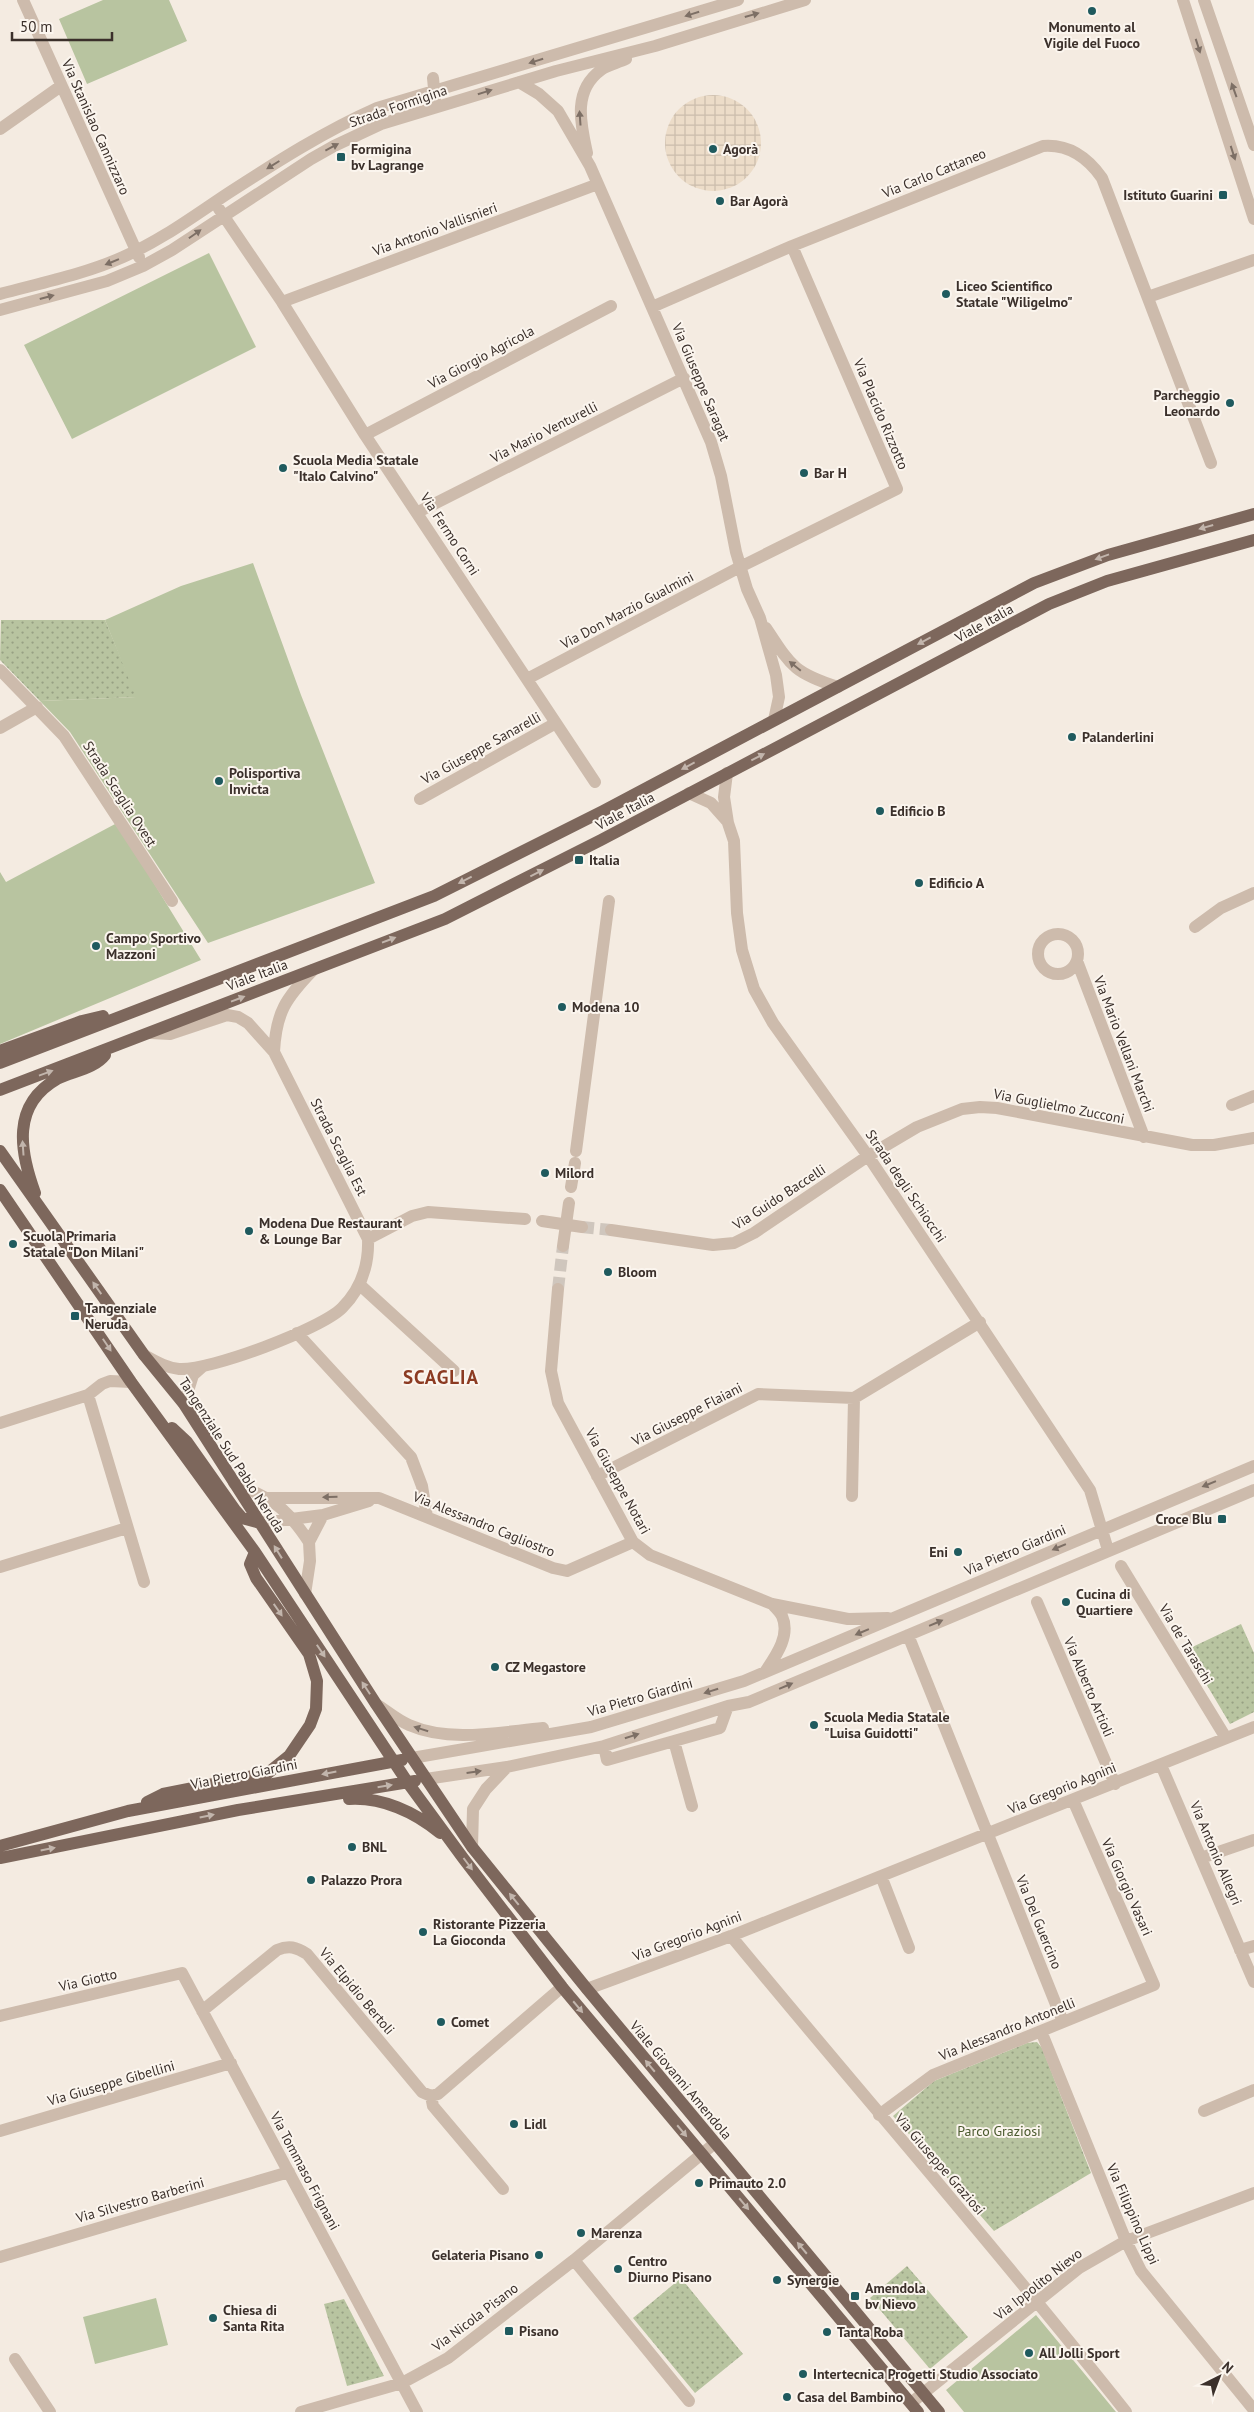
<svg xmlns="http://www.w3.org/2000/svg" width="1254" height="2412" viewBox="0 0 1254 2412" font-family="'PT Sans',sans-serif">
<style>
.grass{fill:url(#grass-dots)}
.pitch{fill:#b8c4a0}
.plaza{fill:url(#plaza-grid)}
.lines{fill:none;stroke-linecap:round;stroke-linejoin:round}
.minor-tunnel{stroke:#cfc6bd;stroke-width:12;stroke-dasharray:12 6;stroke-linecap:butt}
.minor{stroke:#cdbbac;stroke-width:12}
.major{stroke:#7d675c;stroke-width:12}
.oneway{fill:#7d6f65}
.oneway2{fill:#c2b5ac}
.poi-dot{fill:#1f5a5e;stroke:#fbf5ee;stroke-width:2}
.labels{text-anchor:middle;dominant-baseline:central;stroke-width:4;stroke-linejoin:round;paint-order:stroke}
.poi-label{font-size:14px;font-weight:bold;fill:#3b302b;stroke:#fbf5ee;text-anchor:start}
.street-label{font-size:14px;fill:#3b302b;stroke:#fbf5ee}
.park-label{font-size:14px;fill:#4a5a2e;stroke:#fbf5ee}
.district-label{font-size:19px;font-weight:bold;letter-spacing:1px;fill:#8c3b22;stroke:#fbf5ee}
</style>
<defs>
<pattern id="grass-dots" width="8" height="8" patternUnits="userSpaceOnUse" patternTransform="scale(1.25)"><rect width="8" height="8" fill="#b8c4a0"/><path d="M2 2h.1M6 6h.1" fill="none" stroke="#97a083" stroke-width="1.8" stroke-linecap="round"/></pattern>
<pattern id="plaza-grid" width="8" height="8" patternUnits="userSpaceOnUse" patternTransform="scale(1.25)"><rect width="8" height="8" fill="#ecdcc8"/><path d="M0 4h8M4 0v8" fill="none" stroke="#cbbdac"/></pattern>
</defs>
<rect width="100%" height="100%" fill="#f4ebe1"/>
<path class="grass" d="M1,620H105L137,697L40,701L0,660Z
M1241,1624L1254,1653V1712L1230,1724L1186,1650Z
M1037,2042L1042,2048L1091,2173L994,2231L893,2116L934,2081L1027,2043Z
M907,2266L968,2337L930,2369L870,2298Z
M681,2278L743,2354L695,2393L633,2318Z
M344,2299L384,2376L347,2386L324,2304Z"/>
<path class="pitch" d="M103,0H169L187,41L87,84L59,19Z
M209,253L256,347L72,439L24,345Z
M253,563L301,695L375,883L208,943L70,732L40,701L136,697L105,620L181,586Z
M117,823L201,960L0,1044V872L6,882Z
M156,2298L168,2345L95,2364L83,2317Z
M1036,2315L1116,2412H964L946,2390Z"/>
<path class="plaza" d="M665 143a48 48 0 1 1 96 0a48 48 0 1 1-96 0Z"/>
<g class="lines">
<path class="minor-tunnel" d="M582,1227L611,1230
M558,1289L563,1246"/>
<path class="minor" d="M23,0L139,257
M1183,0L1254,219
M1204,0L1254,145
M433,78L435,99
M519,82L539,94L558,111L590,166L711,442L721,476L736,552L747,589L760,618L776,675L779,697L774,720
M0,129L61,86
M587,153C581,125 572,91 601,70C607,65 618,63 626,59
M219,209L282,302L365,435L595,782
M0,294C41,283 85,274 123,257C162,240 195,215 230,192C278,161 325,131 377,108L738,0
M1148,297L1254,260
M282,302L598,184
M652,307L792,246L1043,146C1069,144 1088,158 1102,178L1211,463
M0,310L107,281L143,266L172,250L311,159L334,146L381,124L556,71L655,46L805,0
M365,435L611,306
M418,512L684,378
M766,628C791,666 794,673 838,687
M0,670L64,736L172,901
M527,679L740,567L897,489L792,246
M0,728L37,707
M727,773L724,797L728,823L734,841L737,913L742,950L754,989L773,1023L868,1156L1090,1490L1108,1550
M689,793L711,803L727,821
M420,799L556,723
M1195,927L1221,908L1254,893
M1038 954a20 20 0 1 1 40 0a20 20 0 1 1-40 0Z
M1077,961L1144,1137
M274,1052C276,1012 286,998 313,970
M1232,1105L1254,1096
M576,1151L609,901
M571,1187L575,1163
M542,1221L582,1227
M611,1230L713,1245L734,1243L754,1233L868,1156L917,1127L962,1109L980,1107L997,1108L1192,1145H1214L1254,1138
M368,1239L412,1216L428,1212L525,1219
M563,1246L569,1203
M360,1285L454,1371
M558,1289L551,1371L558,1403L633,1542L650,1555L772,1604L848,1619L888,1618
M297,1333L411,1457L422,1486L427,1517
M144,1355C155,1361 166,1368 179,1369C210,1371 321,1329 342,1308C361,1289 369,1266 368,1239L274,1052L248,1023L238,1017L227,1015L170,1034L151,1033
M88,1395L144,1582
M184,1404L193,1375L202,1367
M0,1423L88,1395L102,1384L110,1381L131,1382
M597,1476L758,1394L854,1398L980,1322
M234,1483C273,1499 286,1507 309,1542
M852,1496L854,1398
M267,1498H379L553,1568L567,1571L633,1542
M260,1523L323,1515L369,1501
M1121,1566L1226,1738
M0,1567L127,1528
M305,1594L310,1561L309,1542L323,1515
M1037,1602L1115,1784
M908,1635L1063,2022
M765,1672C775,1657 791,1636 782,1616C780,1612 775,1607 772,1604
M376,1704C387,1711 397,1720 409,1725C450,1743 500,1732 543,1728
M674,1741L692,1806
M604,1746L607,1760L720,1728L728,1706
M412,1758L591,1727L744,1681L1254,1466
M1161,1765L1254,1982
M426,1779L507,1767L604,1746L728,1706L749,1702L1254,1490
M472,1847L473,1809L486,1789L507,1767
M1201,1858L1254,1840
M881,1876L909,1948
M731,1936C862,2095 998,2250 1126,2412
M1240,1950L1254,1946
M587,1989L731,1936L1254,1727
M202,2011L277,1950C289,1945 296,1947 307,1954L422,2092L431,2096L438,2094L562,1987
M0,2016L182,1973L417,2412
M1041,2031L1126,2241L1141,2271L1254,2410
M431,2096L433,2106L503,2189
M1204,2111L1254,2090
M879,2115L933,2075L1154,1985L1073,1800
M0,2131L231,2063
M0,2257L289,2172
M574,2260L689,2401
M15,2359L50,2412
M911,2403L1079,2268L1126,2241L1254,2193
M301,2412L402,2383L448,2358L574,2260L715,2143"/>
<path class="major" d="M0,1051L82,1021L103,1016
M0,1063L434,896L603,811L1034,583L1108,555L1254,514
M0,1090L445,919L601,840L1049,604L1107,581L1254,540
M0,1151L144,1355L184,1404L376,1704L472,1847L587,1989L939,2412
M0,1190L131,1382L255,1552L408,1783L463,1858L562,1987L918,2412
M35,1193C20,1152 11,1105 57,1079C73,1071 94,1069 105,1055
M172,1428L187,1442L235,1510L242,1518L260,1523
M349,1799C382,1797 415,1812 440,1833
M147,1802L163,1794L268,1773L289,1756L310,1725L316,1709L317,1681L309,1654L256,1578L250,1564L255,1552
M0,1846L128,1811L402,1760
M0,1858L238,1810L415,1781"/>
</g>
<defs><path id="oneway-solid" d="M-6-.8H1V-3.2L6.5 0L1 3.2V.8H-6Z" transform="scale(1.25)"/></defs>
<g class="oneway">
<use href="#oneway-solid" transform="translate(692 14) rotate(163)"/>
<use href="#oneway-solid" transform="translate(752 15) rotate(-16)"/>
<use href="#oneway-solid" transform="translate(1198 46) rotate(72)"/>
<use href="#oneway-solid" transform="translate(536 61) rotate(163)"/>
<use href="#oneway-solid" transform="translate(1234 90) rotate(-110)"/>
<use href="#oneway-solid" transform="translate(485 92) rotate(-17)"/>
<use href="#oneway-solid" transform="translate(580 118) rotate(-94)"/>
<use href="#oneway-solid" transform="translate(332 147) rotate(-28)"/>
<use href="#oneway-solid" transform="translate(1233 153) rotate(72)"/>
<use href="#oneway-solid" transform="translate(273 165) rotate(148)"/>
<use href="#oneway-solid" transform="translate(195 234) rotate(-35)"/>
<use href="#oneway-solid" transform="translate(112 262) rotate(158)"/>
<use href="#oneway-solid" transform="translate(47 297) rotate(-15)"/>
<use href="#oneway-solid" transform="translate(795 666) rotate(-141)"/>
<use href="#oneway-solid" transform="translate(1209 1484) rotate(158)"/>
<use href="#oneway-solid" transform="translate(330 1497) rotate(179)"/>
<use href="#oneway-solid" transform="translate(1059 1547) rotate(157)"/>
<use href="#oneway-solid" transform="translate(936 1623) rotate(-23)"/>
<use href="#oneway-solid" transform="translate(862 1632) rotate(157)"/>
<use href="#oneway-solid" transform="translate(786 1686) rotate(-23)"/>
<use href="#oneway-solid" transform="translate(711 1691) rotate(163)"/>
<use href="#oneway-solid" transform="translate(421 1729) rotate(-163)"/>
<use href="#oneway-solid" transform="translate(632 1736) rotate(-18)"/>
<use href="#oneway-solid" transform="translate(474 1772) rotate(-8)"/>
</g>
<g class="oneway2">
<use href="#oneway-solid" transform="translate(1206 527) rotate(164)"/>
<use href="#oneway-solid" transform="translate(1102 557) rotate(160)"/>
<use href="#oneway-solid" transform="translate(924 641) rotate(152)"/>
<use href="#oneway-solid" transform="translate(758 757) rotate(-27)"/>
<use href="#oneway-solid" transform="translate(688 766) rotate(152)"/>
<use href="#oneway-solid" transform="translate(537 873) rotate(-27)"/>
<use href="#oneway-solid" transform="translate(465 880) rotate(153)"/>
<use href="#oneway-solid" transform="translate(389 940) rotate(-21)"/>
<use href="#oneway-solid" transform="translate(238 999) rotate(-21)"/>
<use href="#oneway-solid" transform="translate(46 1073) rotate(-20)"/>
<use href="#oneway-solid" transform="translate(23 1148) rotate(-94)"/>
<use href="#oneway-solid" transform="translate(97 1288) rotate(-125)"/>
<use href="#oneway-solid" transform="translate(107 1345) rotate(56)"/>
<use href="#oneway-solid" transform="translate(278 1552) rotate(-122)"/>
<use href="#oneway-solid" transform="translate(278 1610) rotate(55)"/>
<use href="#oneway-solid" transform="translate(321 1651) rotate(56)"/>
<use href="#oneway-solid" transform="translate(366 1688) rotate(-123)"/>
<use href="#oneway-solid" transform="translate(329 1773) rotate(169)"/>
<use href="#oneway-solid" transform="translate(385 1786) rotate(-9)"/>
<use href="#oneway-solid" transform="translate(207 1816) rotate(-12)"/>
<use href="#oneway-solid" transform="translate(48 1849) rotate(-11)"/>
<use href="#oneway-solid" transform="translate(468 1864) rotate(53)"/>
<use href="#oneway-solid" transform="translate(514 1899) rotate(-129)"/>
<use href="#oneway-solid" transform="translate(578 2007) rotate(50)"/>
<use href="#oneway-solid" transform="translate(650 2066) rotate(-130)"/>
<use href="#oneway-solid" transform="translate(682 2131) rotate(50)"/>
<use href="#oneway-solid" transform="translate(744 2204) rotate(50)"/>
<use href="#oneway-solid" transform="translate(802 2248) rotate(-130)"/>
</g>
<g class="poi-dot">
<circle cx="1092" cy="11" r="5"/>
<circle cx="713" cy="149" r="5"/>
<rect x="336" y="152" width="10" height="10" rx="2.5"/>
<rect x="1218" y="190" width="10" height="10" rx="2.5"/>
<circle cx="720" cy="201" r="5"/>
<circle cx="946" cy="294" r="5"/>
<circle cx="1230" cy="403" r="5"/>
<circle cx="283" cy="468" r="5"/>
<circle cx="804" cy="473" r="5"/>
<circle cx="1072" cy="737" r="5"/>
<circle cx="219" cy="781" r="5"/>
<circle cx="880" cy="811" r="5"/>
<rect x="574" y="855" width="10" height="10" rx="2.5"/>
<circle cx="919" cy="883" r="5"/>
<circle cx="96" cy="946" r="5"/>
<circle cx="562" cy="1007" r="5"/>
<circle cx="545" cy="1173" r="5"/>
<circle cx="249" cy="1231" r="5"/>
<circle cx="13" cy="1244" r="5"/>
<circle cx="608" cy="1272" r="5"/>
<rect x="70" y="1311" width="10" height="10" rx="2.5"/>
<rect x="1217" y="1514" width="10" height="10" rx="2.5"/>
<circle cx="958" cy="1552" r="5"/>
<circle cx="1066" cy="1602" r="5"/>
<circle cx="495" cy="1667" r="5"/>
<circle cx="814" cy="1725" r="5"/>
<circle cx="352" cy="1847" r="5"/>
<circle cx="311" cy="1880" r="5"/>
<circle cx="423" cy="1932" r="5"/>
<circle cx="441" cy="2022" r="5"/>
<circle cx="514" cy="2124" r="5"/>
<circle cx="699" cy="2183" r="5"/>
<circle cx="581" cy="2233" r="5"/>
<circle cx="539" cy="2255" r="5"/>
<circle cx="618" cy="2269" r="5"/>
<circle cx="777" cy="2280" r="5"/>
<rect x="850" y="2291" width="10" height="10" rx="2.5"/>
<circle cx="213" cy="2318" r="5"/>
<rect x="504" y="2326" width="10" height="10" rx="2.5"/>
<circle cx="827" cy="2332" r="5"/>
<circle cx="1029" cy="2353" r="5"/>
<circle cx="803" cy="2374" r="5"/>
<circle cx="787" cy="2397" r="5"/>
</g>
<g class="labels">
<g class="poi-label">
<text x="1092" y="27" text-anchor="middle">Monumento al<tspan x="1092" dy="16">Vigile del Fuoco</tspan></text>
<text x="351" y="149">Formigina<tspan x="351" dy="16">bv Lagrange</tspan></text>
<text x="723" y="149">Agorà</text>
<text x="1213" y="195" text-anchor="end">Istituto Guarini</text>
<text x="730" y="201">Bar Agorà</text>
<text x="956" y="286">Liceo Scientifico<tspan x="956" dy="16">Statale "Wiligelmo"</tspan></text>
<text x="1220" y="395" text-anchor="end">Parcheggio<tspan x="1220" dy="16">Leonardo</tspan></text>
<text x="293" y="460">Scuola Media Statale<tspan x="293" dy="16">"Italo Calvino"</tspan></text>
<text x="814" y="473">Bar H</text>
<text x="1082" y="737">Palanderlini</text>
<text x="229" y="773">Polisportiva<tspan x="229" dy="16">Invicta</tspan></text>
<text x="890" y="811">Edificio B</text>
<text x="589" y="860">Italia</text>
<text x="929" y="883">Edificio A</text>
<text x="106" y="938">Campo Sportivo<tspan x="106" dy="16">Mazzoni</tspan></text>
<text x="572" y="1007">Modena 10</text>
<text x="555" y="1173">Milord</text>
<text x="259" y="1223">Modena Due Restaurant<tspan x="259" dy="16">&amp; Lounge Bar</tspan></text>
<text x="23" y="1236">Scuola Primaria<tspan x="23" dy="16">Statale "Don Milani"</tspan></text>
<text x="618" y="1272">Bloom</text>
<text x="85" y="1308">Tangenziale<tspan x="85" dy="16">Neruda</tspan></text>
<text x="1212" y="1519" text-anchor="end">Croce Blu</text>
<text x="948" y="1552" text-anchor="end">Eni</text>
<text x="1076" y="1594">Cucina di<tspan x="1076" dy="16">Quartiere</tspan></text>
<text x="505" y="1667">CZ Megastore</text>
<text x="824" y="1717">Scuola Media Statale<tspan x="824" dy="16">"Luisa Guidotti"</tspan></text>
<text x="362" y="1847">BNL</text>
<text x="321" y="1880">Palazzo Prora</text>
<text x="433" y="1924">Ristorante Pizzeria<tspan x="433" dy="16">La Gioconda</tspan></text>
<text x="451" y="2022">Comet</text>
<text x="524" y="2124">Lidl</text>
<text x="709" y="2183">Primauto 2.0</text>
<text x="591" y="2233">Marenza</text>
<text x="529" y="2255" text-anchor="end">Gelateria Pisano</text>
<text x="628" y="2261">Centro<tspan x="628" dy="16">Diurno Pisano</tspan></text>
<text x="787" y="2280">Synergie</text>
<text x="865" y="2288">Amendola<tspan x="865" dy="16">bv Nievo</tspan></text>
<text x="223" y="2310">Chiesa di<tspan x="223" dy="16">Santa Rita</tspan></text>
<text x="519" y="2331">Pisano</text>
<text x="837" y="2332">Tanta Roba</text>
<text x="1039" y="2353">All Jolli Sport</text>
<text x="813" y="2374">Intertecnica Progetti Studio Associato</text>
<text x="797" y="2397">Casa del Bambino</text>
</g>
<g class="street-label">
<text transform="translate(398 106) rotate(-19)">Strada Formigina</text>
<text transform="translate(96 127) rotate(66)">Via Stanislao Cannizzaro</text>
<text transform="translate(934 173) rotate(-22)">Via Carlo Cattaneo</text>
<text transform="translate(435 229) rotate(-20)">Via Antonio Vallisnieri</text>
<text transform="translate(481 357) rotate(-28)">Via Giorgio Agricola</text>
<text transform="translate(701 382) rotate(67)">Via Giuseppe Saragat</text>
<text transform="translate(881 414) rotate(67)">Via Placido Rizzotto</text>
<text transform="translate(544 432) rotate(-27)">Via Mario Venturelli</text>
<text transform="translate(450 534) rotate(57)">Via Fermo Corni</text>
<text transform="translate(627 610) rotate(-28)">Via Don Marzio Gualmini</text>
<text transform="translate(984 623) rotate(-29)">Viale Italia</text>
<text transform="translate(481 748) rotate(-29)">Via Giuseppe Sanarelli</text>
<text transform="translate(120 794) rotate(57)">Strada Scaglia Ovest</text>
<text transform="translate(625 811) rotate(-28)">Viale Italia</text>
<text transform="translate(257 975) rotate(-21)">Viale Italia</text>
<text transform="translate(1124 1044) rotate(69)">Via Mario Vellani Marchi</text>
<text transform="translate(1059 1106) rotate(11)">Via Guglielmo Zucconi</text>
<text transform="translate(339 1147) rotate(63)">Strada Scaglia Est</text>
<text transform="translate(906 1186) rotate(56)">Strada degli Schiocchi</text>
<text transform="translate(779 1197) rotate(-33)">Via Guido Baccelli</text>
<text transform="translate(687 1414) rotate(-27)">Via Giuseppe Flaiani</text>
<text transform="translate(232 1455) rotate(57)">Tangenziale Sud Pablo Neruda</text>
<text transform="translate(618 1481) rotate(61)">Via Giuseppe Notari</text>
<text transform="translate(484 1524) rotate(22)">Via Alessandro Cagliostro</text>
<text transform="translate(1015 1550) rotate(-23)">Via Pietro Giardini</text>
<text transform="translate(1186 1644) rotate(59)">Via de' Taraschi</text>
<text transform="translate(1089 1687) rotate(67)">Via Alberto Artioli</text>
<text transform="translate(640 1697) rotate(-16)">Via Pietro Giardini</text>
<text transform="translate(244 1774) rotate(-11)">Via Pietro Giardini</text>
<text transform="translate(1062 1788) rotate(-22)">Via Gregorio Agnini</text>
<text transform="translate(1216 1853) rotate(67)">Via Antonio Allegri</text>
<text transform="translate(1127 1887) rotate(66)">Via Giorgio Vasari</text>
<text transform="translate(1039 1922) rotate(68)">Via Del Guercino</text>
<text transform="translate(687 1936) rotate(-21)">Via Gregorio Agnini</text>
<text transform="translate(88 1980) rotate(-13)">Via Giotto</text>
<text transform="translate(357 1991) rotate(50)">Via Elpidio Bertoli</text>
<text transform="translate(1007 2029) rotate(-22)">Via Alessandro Antonelli</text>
<text transform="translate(681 2080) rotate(50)">Viale Giovanni Amendola</text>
<text transform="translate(111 2083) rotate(-16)">Via Giuseppe Gibellini</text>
<text transform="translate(940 2164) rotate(49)">Via Giuseppe Graziosi</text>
<text transform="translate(305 2171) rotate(62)">Via Tommaso Frignani</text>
<text transform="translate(140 2200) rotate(-16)">Via Silvestro Barberini</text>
<text transform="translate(1133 2214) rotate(66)">Via Filippino Lippi</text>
<text transform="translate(1038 2284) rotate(-38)">Via Ippolito Nievo</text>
<text transform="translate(475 2317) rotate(-37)">Via Nicola Pisano</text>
</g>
<g class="park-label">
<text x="999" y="2131">Parco Graziosi</text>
</g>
<g class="district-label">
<text x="441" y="1377">SCAGLIA</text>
</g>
</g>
<g transform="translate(1219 2377) rotate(42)" stroke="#fbf5ee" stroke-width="4" paint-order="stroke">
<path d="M0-4L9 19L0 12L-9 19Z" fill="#3b302b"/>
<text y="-8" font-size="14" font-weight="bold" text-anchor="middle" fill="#3b302b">N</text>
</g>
<path d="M12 32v8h100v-8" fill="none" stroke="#3b302b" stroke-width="2.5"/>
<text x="20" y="32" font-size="15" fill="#3b302b" stroke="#fbf5ee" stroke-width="4" paint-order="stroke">50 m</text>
</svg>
